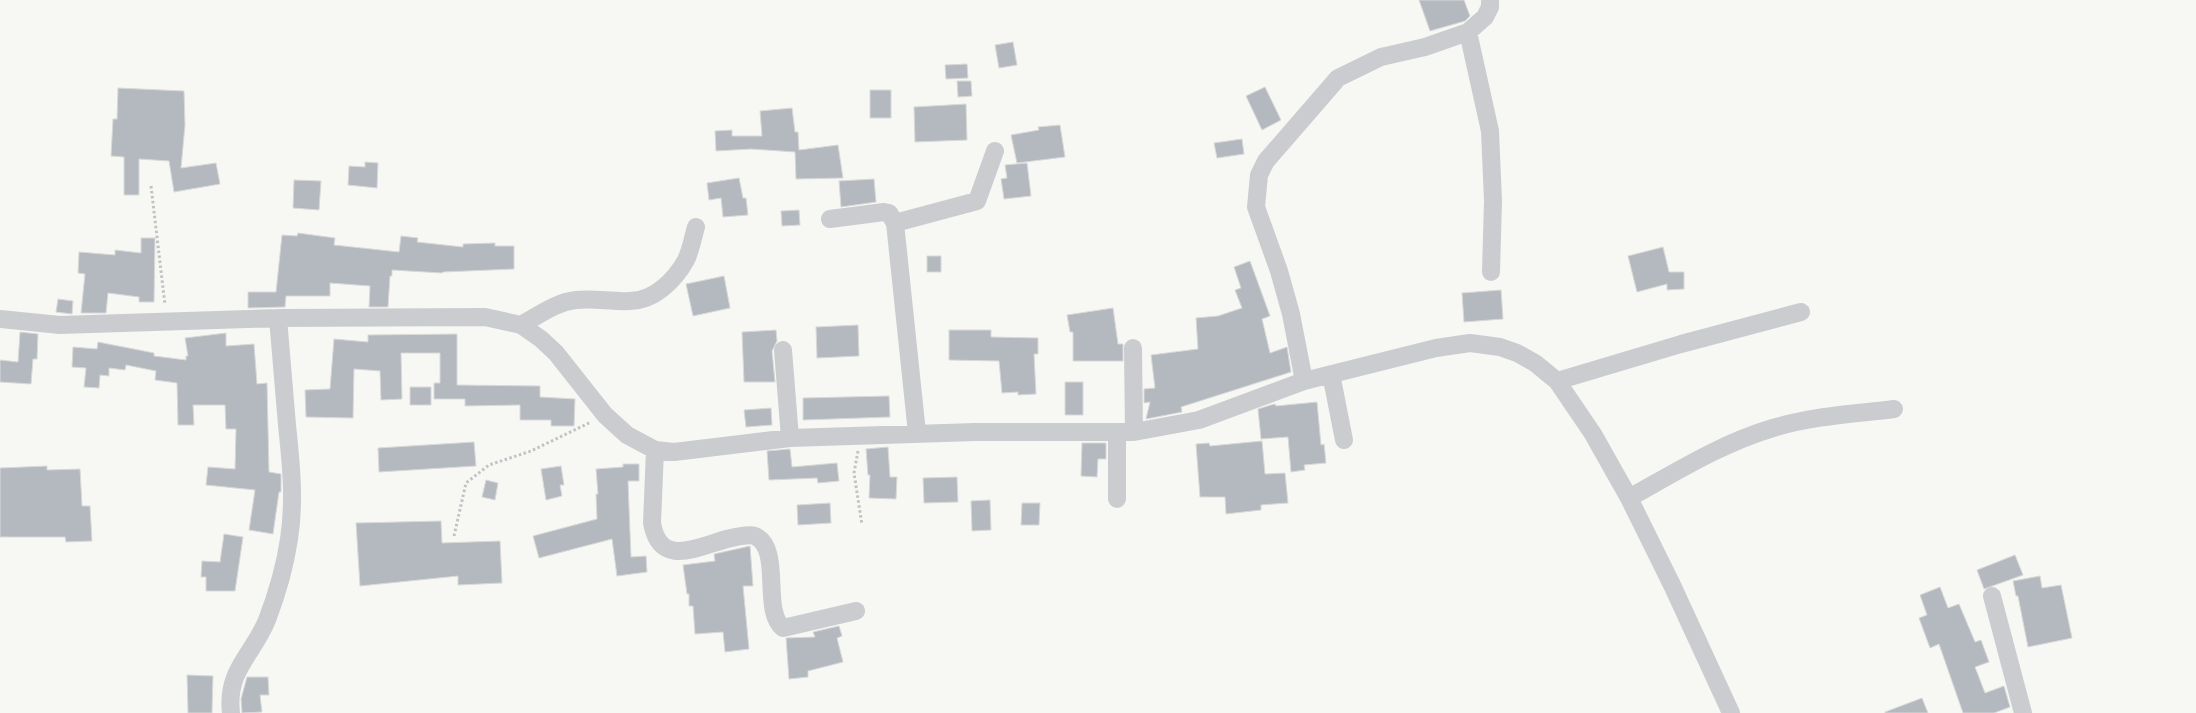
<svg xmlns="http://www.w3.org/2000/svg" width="2196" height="713" viewBox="0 0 2196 713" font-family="'Varela Round',sans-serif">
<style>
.building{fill:#b4b9c0;stroke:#d9d9d7}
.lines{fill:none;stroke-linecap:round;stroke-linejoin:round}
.path{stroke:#c1c2c5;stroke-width:3;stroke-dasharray:2.5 2.5;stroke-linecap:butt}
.street{stroke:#caccd0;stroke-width:18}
</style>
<rect width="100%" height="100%" fill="#f7f8f4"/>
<path class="building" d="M1419,0H1464L1470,16L1465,21L1430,31Z
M1013,42L1017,65L999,68L995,45Z
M967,64L968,78L946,79L945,65Z
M957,81H971L972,96L958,97Z
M1265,87L1281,120L1262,130L1246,96Z
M118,88L184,91L185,125L181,168L216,163L220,184L174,192L169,161L139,159V195H124V157L111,156L113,119H117Z
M870,90H891V118H870Z
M966,104L967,140L915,142L914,107Z
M792,108L795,132H798L799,150L838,145L843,178L796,179L795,152L751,149L716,151L715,131L732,130V136H762L760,111Z
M1060,125L1065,157L1017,163L1011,135L1039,130L1038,127Z
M1242,139L1244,154L1217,158L1214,143Z
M365,162L378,163L377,188L348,185L349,166L365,167Z
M1027,163L1031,196L1004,199L1001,179L1007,178L1005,165Z
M739,178L743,198H746L748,215L723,217L721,198L709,200L707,183Z
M874,179L876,202L841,207L839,181Z
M294,180L321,181L319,210L293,208Z
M799,210L800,225L782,226L781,211Z
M298,233L335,238L334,245L399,252L401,236L418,238L417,242L463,247V244L495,243V246H514V269L443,272L442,273L392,270V276H390L388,307H369L370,286L330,283V296H286L285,307L248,308V292H276L282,235L297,236Z
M141,238H155L154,302H139V297L108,293L106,313H81L85,274L78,273L79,252L115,255V250L141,253Z
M1663,247L1669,272H1684V289L1667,290V284L1637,292L1628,256Z
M927,256H941V272H927Z
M1250,261L1270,316L1262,319L1270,353L1287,347L1291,372L1181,407L1182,412L1146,419L1150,402L1144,403V389L1155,388L1151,355L1198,349L1196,318L1218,316L1242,308L1235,290L1241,288L1234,267Z
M724,276L730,308L693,316L686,284Z
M1501,290L1503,319L1464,322L1462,293Z
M58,299L73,301L72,314L56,312Z
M1113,308L1118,344H1123V361H1073V332H1070L1067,315Z
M858,325L859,356L817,358L816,327Z
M776,330L777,341L772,351L775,382H744L742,332Z
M949,330H991V337L1038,338V354H1034L1036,394L1018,395V392L1002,393L999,361L949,360Z
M20,332L38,334L37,359H33L31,384L0,382V360L18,362Z
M226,333V346L254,344L257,384L267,383L269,472L281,474V492H279L273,534L249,530L255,490L206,485L208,467L235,469L236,429H226L225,405H193L194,425H178L177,383L155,380L156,371L126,365L125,370L109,368V376L100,375L99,388L84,387L86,368L72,367L73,347L97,349L98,342L154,353V356L186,360V356H188L185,338Z
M457,334V385L540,386V397L575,399L574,426H551V420H520V405L465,406V399H434V383H440V353H401L402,399L381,400L380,371L354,369L353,418L306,417L305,390L330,389L334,339L368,342V335Z
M1065,382H1083V415H1065Z
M410,387H431V405H410Z
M889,396L890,417L803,420V398Z
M1317,402L1321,445L1324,444L1326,463L1304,465L1305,470L1291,472L1288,437L1261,439L1258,409L1271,405L1275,404L1276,406Z
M771,408L772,425L746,427L744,410Z
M1262,441L1265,474L1285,473L1288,503L1261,505V510L1226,514L1225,497H1200L1196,444L1209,443L1210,446Z
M474,442L476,466L379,472L378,448Z
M1082,443H1106V459H1098L1097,477L1081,476Z
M888,447L890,477H897L896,499L869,498L870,475H868L866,449Z
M790,449L792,467L837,463L839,481L818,483L817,478L769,480L767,451Z
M623,464H639V481H628L631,557L646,556L647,572L617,576L612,539L539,558L533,536L597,519L596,494H598L596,469L623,467Z
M47,466V470L80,469L82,506H90L92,541L66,542L65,537H0V468Z
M561,466L564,485H560L562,496L546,500L541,469Z
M957,477L958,502L924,503L923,478Z
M486,480L498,483L495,500L482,497Z
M990,500L991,530L972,531L971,501Z
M830,503L831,523L798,525L797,505Z
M1022,503H1040L1039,525H1021Z
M441,521L442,543L500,541L502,583L458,585V576L360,586L356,523Z
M224,534L243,537L235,591H206V577H201L202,561L220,562Z
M750,546L753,586H743L749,649L725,652L723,632L695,634L693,606H689V594H687L683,565L715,561L714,554Z
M2015,555L2023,575L1984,589L1977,570Z
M2040,576L2042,588L2061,585L2072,638L2028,647L2018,596H2016L2013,581Z
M1940,587L1948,608L1959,604L1975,642L1981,640L1989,662L1975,667L1985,693L2004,686L2010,707L1994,713H1963L1939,644L1930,648L1919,618L1927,615L1920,595Z
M839,626L842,636L837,638L843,662L808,671V677L789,679L786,638L815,637L813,632Z
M187,675L213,676L212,713H188Z
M247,677H268L269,695H260L262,712L242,713L241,699Z
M1922,698L1928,713H1885V712Z"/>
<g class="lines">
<path class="path" d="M151,186L165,305
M858,451L854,473L862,525
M454,536L466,483L489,465L531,451L591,422"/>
<path class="street" d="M1468,32L1490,131L1493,201L1491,272
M830,219L884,212L889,213L895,223L917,433
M895,223L977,201L995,151
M0,319L60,325L278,318L485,317L521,325L541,339L556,353L605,415L627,435L655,450L674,452L790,438L975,432H1134L1199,420L1304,381L1436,348L1470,343L1500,347L1517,353L1535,363L1557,381L1593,434L1629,498L1672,585L1731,713
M521,325C538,316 556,302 576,300C594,298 612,302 630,301C654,301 675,280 686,260C691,250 693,237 696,227
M1133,348L1134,432
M783,350L790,438
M1331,374L1344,440
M1304,381L1291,314L1279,271L1256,207L1259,175L1266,161L1338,78L1381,57L1425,47L1468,32L1485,17L1490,7V0
M1557,381L1681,344L1801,312
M1117,432V499
M655,450L652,523C661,573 705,542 736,537C743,536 749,534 755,536C783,549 761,610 783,628L856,611
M1629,498C1676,472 1722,443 1773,428C1812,416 1854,414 1894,409
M1992,596L2023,713
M231,713C226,670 253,655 267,620C277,594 285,566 289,539C295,501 291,463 287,425C284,389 281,354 278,318"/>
</g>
</svg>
